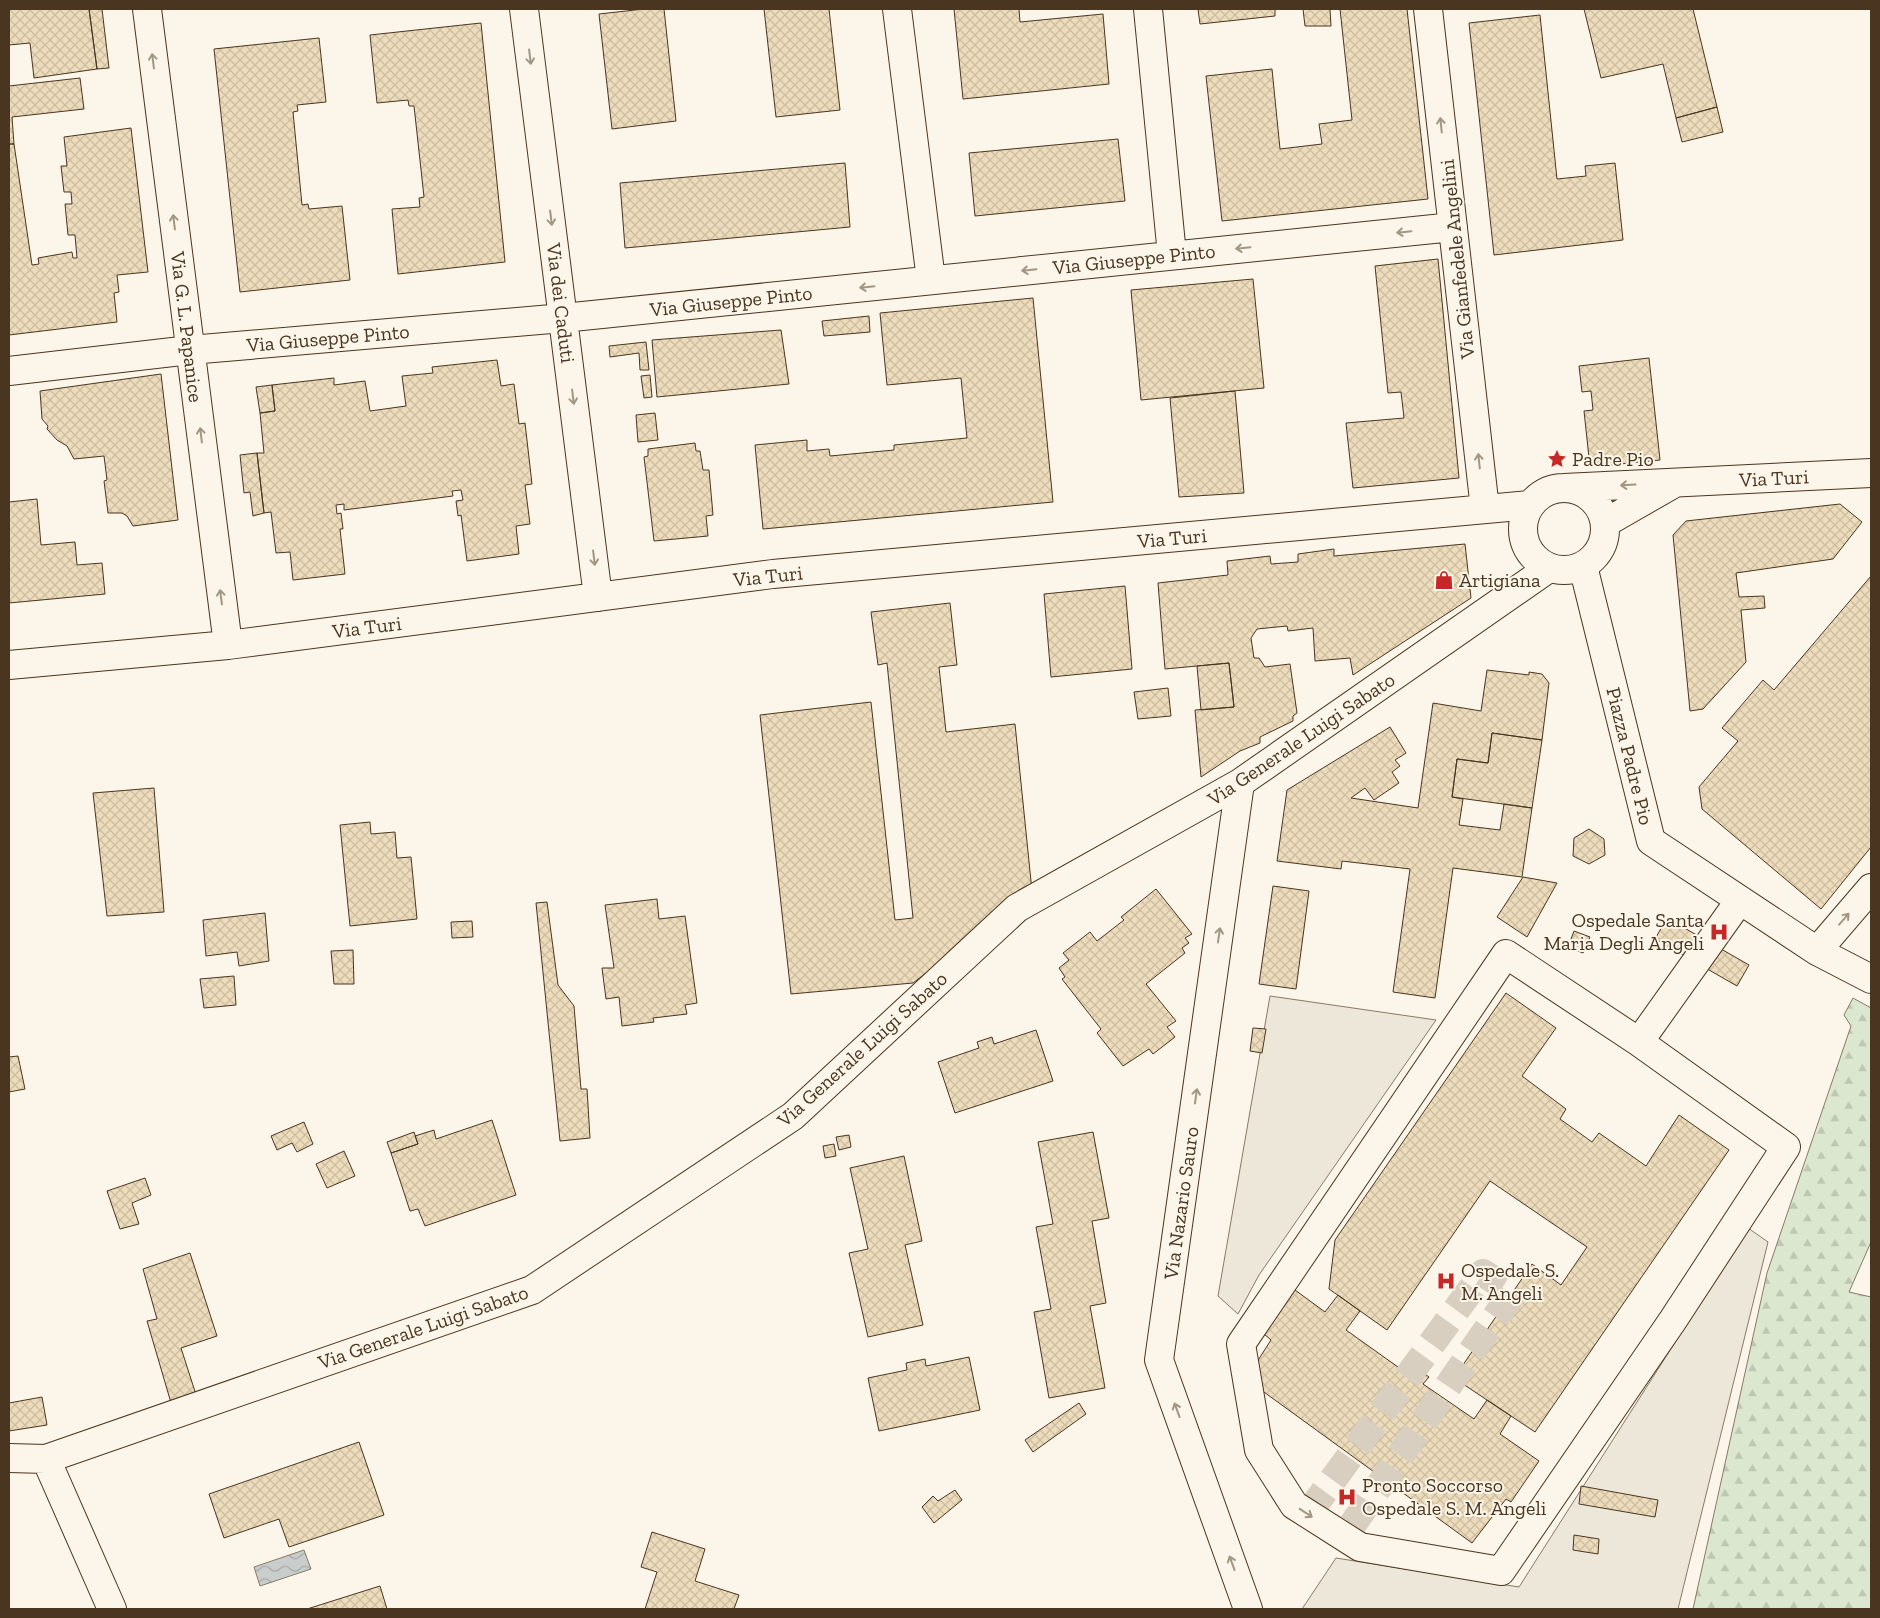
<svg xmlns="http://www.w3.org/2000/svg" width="1880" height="1618" viewBox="0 0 1880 1618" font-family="'Zilla Slab',serif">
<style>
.forest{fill:url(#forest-firs);stroke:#887966}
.parking{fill:#ede7d9;stroke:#887966}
.water{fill:url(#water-waves);stroke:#887966}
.building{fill:url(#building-cross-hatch);stroke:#4a3520}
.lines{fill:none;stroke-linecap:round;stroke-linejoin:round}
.minor-tunnel{stroke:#d8cfc1;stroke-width:28;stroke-dasharray:28 14;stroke-linecap:butt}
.minor-casing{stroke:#4a3520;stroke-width:30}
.minor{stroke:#fbf6e9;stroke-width:28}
.oneway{stroke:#a29684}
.labels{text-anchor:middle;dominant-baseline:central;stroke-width:4;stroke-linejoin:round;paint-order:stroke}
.street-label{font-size:20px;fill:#4a3520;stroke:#fbf6e9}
.poi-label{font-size:20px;fill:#4a3520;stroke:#fbf6e9;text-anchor:start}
</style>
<defs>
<pattern id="forest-firs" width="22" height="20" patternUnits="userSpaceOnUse" patternTransform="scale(1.25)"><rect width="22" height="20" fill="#dce7d0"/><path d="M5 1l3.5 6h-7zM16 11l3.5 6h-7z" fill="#bec7b2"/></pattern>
<pattern id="water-waves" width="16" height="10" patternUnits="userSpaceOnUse" patternTransform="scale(1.25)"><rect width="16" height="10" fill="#c9cecd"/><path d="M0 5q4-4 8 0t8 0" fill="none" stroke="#a5a8a6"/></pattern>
<pattern id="building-cross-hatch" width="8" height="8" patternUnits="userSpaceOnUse" patternTransform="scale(1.25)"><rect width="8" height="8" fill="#ecdcbc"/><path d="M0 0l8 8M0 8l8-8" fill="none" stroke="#ccbda1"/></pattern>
</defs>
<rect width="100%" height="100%" fill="#fbf6e9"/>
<path class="forest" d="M1853,998L1871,1008V1242L1849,1292L1871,1297V1609H1693L1767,1273L1851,1026L1844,1015Z"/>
<path class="parking" d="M1270,996L1436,1020L1259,1275L1238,1314L1218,1296Z
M1748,1228L1768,1242L1678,1609H1302L1336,1558L1519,1587Z"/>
<path class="water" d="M304,1550L311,1569L260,1586L254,1567Z"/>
<path class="building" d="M9,9H89L97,69L34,78L30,43L9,45Z
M89,9H102L109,68L97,69Z
M644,9H664L676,121L612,129L599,14Z
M764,9H829L840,110L776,117Z
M954,9H1019L1020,22L1103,14L1109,84L963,99Z
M1198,9H1275V16L1200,24Z
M1303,9H1330L1331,26H1305Z
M1340,9H1407L1428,199L1222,221L1206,76L1272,69L1280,149L1322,144L1319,124L1352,120Z
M1584,9H1693L1717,107L1676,118L1663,64L1601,78Z
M1540,15L1557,179L1586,176L1585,166L1615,163L1623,240L1494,255L1469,23Z
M481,23L505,262L398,274L392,209L420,207L419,198L424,197L414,106H409L408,100L377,103L370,35Z
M319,38L326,102L297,105L298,111L293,112L302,205L308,204L309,209L342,206L350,280L240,292L214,49Z
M80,78L84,109L12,117L14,144H9V86Z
M1717,107L1723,132L1682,142L1676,118Z
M131,128L148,272L117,275L119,292L114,293L117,322L9,335V144H14L32,265L39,264L38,258L72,252L73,258H77L75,235H68L65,204H72L71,192H64L61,166H67L64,137Z
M1118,139L1125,201L975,216L969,153Z
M845,163L850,227L625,248L620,183Z
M1438,259L1459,478L1353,488L1346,423L1404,418L1401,392L1388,393L1375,266Z
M1253,279L1264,388L1141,400L1131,290Z
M1033,298L1053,502L763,529L755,445L807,440V451L829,449L830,456L894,450V445L967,438L961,378L887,385L880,313Z
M869,316L870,332L824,336L822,321Z
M781,330L789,384L657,397L652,340Z
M646,342L649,370H640L639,353L610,357L609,346Z
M1649,358L1660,460L1590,467L1584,411L1593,410L1591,391L1582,392L1579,366Z
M497,360L501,386L514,384L519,424L525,423L532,484L525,485L530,524L516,526L519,554L467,561L461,515L458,516L456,501L463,500L461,490L452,491L453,496L344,510V504L336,505L337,514L341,513L343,529H340L345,574L293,580L290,552L276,553L271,512L264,513L257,453H264L260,413L275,411L272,385L334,378V385L365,381L370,411L406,406L402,376L433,373L432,367Z
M161,374L178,520L133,526L127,516L122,513H108L104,481L107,480L104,456L74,459L67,446L57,440L47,429L48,426L42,419L40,391Z
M650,375L652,397L644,398L641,376Z
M272,385L275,411L260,413L256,387Z
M1235,391L1244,493L1179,497L1170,398Z
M655,413L658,440L638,442L636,415Z
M695,443L696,451H700L703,470H709L713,515L706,516L708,536L654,541L644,457L648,456V449Z
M257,453L264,513L253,516L250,492L244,493L240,455Z
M37,499L41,545L75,542L77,565L102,563L105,594L9,603V502Z
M1840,504L1862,522L1833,559L1736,573L1739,597L1764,596L1765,608L1741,610L1746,662L1703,709L1690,711L1673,535L1686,521Z
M1465,544L1471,598L1353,675L1350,658L1315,661L1313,628L1288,631L1287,626L1257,629L1251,638L1254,658H1259L1265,667L1290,664L1297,713L1293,716V721L1260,737V743L1240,751L1201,777L1195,710L1234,707L1229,663L1165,669L1158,583L1228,575L1227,561L1270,556L1271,564L1298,562V554L1334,549V556Z
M1871,576V847L1821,909L1702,809L1699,787L1738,741L1722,728L1763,680L1774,690Z
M1125,586L1132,669L1051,677L1044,594Z
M950,603L957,665L939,667L946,732L1015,724L1032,891L913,983L791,994L760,715L871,702L895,920L913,918L887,663L878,665L871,612Z
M1229,663L1234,707L1201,710L1197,666Z
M1487,670L1529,675V672L1542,674L1549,683L1542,740L1492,733L1488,763L1457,759L1452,797L1463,799L1459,825L1500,830L1504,804L1532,808L1522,877L1453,868L1435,998L1393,992L1410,869L1342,861L1341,869L1277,861L1287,790L1390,727L1406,753L1395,760L1400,766L1392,772L1399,783L1374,800L1365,788L1351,798L1418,808L1433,703L1481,711Z
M1168,688L1171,716L1138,719L1134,692Z
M1492,733L1542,740L1532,808L1452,797L1457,759L1488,763Z
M154,788L164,912L107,916L93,793Z
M370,822L371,834L395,832L397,858L411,857L417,919L350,926L340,825Z
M1589,829L1604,839L1605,855L1589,864L1573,856L1574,838Z
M1523,877L1557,883L1527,937L1497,917Z
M1273,886L1309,891L1296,989L1259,984Z
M1156,889L1192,934L1185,938L1189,943L1182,948L1185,953L1146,984L1176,1021L1167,1027L1175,1037L1153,1054L1149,1049L1123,1066L1097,1033L1101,1029L1062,979L1065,977L1059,968L1069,960L1063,953L1090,932L1097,941L1124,920L1121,917Z
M657,899L659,919L685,916L697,1003L685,1005L687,1014L653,1018L654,1022L622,1026L619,997L606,999L602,968H614L605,905Z
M547,902L558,985L574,1006L581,1089H587L590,1138L560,1141L536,903Z
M265,913L269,961L239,966L237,952L206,956L203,920Z
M1667,918L1749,965L1737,986L1655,939Z
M472,921L473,937L452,938L451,922Z
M1574,931L1590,937L1583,953L1568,947Z
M353,950L354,984H334L331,951Z
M234,976L236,1005L204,1008L200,979Z
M1506,993L1556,1028L1522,1076L1566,1109L1560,1119L1592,1142L1599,1133L1646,1166L1679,1115L1729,1150L1535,1432L1454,1378L1532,1264L1561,1285L1587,1247L1490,1181L1387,1330L1329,1289L1335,1240Z
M1253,1028L1266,1029L1262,1053L1250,1051Z
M1036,1030L1053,1081L955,1113L938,1062L979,1048L977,1042L992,1037L994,1044Z
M18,1056L25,1089L9,1092V1057Z
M492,1120L516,1195L425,1226L418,1209L410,1211L391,1153L418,1144L415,1136L434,1130L436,1139Z
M304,1122L313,1144L297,1152L292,1143L277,1150L271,1136Z
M414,1132L418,1144L391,1153L387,1142Z
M1093,1132L1109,1218L1092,1221L1106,1303L1090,1306L1105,1388L1049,1398L1034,1312L1051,1309L1036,1227L1053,1224L1038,1142Z
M849,1135L851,1147L839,1150L836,1137Z
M834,1144L836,1156L825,1158L823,1146Z
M344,1151L355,1176L327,1188L316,1164Z
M904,1156L922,1241L905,1245L923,1325L868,1337L849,1253L868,1249L850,1168Z
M145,1178L151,1195L132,1203L139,1224L120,1229L107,1191Z
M190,1253L217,1336L181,1348L199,1404L174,1413L147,1321L157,1319L143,1269Z
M1295,1290L1325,1312L1338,1295L1360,1311L1346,1330L1405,1372L1411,1364L1429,1377L1423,1384L1474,1419L1487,1400L1511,1416L1500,1434L1539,1461L1511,1502L1506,1499L1472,1543L1246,1379L1271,1340L1264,1334Z
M969,1357L980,1410L879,1431L868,1378L907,1370L906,1363L925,1359L926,1366Z
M42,1397L47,1425L9,1431V1403Z
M1079,1403L1086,1414L1033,1452L1025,1440Z
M359,1442L384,1515L289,1547L279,1519L224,1538L209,1494Z
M1581,1486L1658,1500L1655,1517L1579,1504Z
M955,1490L962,1500L934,1523L922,1507L933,1496L938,1501Z
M652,1532L705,1549L695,1581L739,1595L734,1609H645L657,1572L641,1567Z
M1574,1535L1599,1539L1598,1554L1573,1550Z
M380,1586L387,1609H307Z"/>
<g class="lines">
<path class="minor-tunnel" d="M1308,1514L1483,1273L1513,1292L1344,1537"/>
<g class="minor-casing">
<path id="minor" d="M147,9L228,645
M524,9L598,597
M897,9L931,280
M1148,9L1172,255
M1428,9L1485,509
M9,371L190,350L563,318L1453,227
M1523 529a41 41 0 1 1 82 0a41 41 0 1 1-82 0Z
M1564,488L1871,473
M1605,523L1673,484
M1583,566L1651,841L1817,951L1871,979
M9,665L228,645L773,574L1530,505
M1240,783L1159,1360L1248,1609
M1817,951L1871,888
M1506,954L1639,1042L1786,1147L1673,1320L1501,1571L1360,1547L1294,1505L1259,1450L1241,1344Z
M1639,1042L1740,900
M9,1458L46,1459L532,1290L793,1116L1017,908L1240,783L1549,568
M46,1459L112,1609"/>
</g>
<use href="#minor" class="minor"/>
</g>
<defs><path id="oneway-shaft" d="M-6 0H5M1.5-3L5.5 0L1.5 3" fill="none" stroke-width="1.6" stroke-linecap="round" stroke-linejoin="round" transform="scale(1.25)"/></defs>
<g class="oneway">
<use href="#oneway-shaft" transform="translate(530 57) rotate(83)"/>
<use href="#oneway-shaft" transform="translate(153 61) rotate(-97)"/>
<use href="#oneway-shaft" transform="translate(1441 125) rotate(-96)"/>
<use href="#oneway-shaft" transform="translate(551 218) rotate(83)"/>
<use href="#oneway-shaft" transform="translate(174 222) rotate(-97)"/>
<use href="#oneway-shaft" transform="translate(1404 232) rotate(174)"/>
<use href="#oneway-shaft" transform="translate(1243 248) rotate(174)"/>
<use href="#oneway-shaft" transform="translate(1029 270) rotate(174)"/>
<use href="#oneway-shaft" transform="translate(867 287) rotate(174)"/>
<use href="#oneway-shaft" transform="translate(573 397) rotate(83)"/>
<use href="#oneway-shaft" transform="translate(201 435) rotate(-97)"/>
<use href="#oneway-shaft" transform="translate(1479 461) rotate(-96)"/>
<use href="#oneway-shaft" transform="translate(1628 485) rotate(177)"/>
<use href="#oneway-shaft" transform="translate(594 558) rotate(83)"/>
<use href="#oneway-shaft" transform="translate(221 597) rotate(-97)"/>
<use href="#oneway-shaft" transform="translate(1844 919) rotate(-49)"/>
<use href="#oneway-shaft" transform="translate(1219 935) rotate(-82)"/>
<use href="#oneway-shaft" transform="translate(1196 1096) rotate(-82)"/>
<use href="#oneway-shaft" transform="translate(1177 1410) rotate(-110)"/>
<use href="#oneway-shaft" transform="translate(1306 1513) rotate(33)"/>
<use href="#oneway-shaft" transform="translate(1232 1563) rotate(-110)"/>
</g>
<defs>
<g id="sight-bare" transform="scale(1.5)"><path d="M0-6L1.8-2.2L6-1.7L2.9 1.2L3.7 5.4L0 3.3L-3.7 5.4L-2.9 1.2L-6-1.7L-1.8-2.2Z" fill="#c62828" stroke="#fbf6e9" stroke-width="2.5" paint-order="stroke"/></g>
<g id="shop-bare" transform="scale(1.5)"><path d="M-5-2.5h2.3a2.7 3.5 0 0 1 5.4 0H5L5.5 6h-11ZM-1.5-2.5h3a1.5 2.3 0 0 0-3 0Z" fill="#c62828" stroke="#fbf6e9" stroke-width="2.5" paint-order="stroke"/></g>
<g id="hospital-bare" transform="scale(1.5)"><path d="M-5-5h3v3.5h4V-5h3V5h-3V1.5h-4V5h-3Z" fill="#c62828" stroke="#fbf6e9" stroke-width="2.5" paint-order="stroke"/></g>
</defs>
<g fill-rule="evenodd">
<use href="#sight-bare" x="1557" y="459"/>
<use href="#shop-bare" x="1444" y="580"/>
<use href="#hospital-bare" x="1719" y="932"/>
<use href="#hospital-bare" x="1446" y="1281"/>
<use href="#hospital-bare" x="1347" y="1497"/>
</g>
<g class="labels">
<g class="street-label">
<text transform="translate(1134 259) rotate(-6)">Via Giuseppe Pinto</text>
<text transform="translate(1457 259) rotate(-96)">Via Gianfedele Angelini</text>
<text transform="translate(731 301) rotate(-6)">Via Giuseppe Pinto</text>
<text transform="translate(561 303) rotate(83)">Via dei Caduti</text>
<text transform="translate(187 327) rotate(83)">Via G. L. Papanice</text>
<text transform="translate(328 338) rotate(-5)">Via Giuseppe Pinto</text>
<text transform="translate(1774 478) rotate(-3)">Via Turi</text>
<text transform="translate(1172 538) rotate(-5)">Via Turi</text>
<text transform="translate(768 576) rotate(-6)">Via Turi</text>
<text transform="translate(367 627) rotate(-7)">Via Turi</text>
<text transform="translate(1301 739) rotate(-34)">Via Generale Luigi Sabato</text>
<text transform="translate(1630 756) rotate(76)">Piazza Padre Pio</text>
<text transform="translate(862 1049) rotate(-42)">Via Generale Luigi Sabato</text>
<text transform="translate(1181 1203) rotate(-82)">Via Nazario Sauro</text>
<text transform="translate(423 1327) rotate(-19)">Via Generale Luigi Sabato</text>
</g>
<g class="poi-label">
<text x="1572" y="459">Padre Pio</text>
<text x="1459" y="580">Artigiana</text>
<text x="1704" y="920" text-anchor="end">Ospedale Santa<tspan x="1704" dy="23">Maria Degli Angeli</tspan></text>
<text x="1461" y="1270">Ospedale S.<tspan x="1461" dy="23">M. Angeli</tspan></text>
<text x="1362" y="1485">Pronto Soccorso<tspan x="1362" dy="23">Ospedale S. M. Angeli</tspan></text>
</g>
</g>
<rect width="1880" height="1618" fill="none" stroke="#4a3520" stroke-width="20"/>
</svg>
